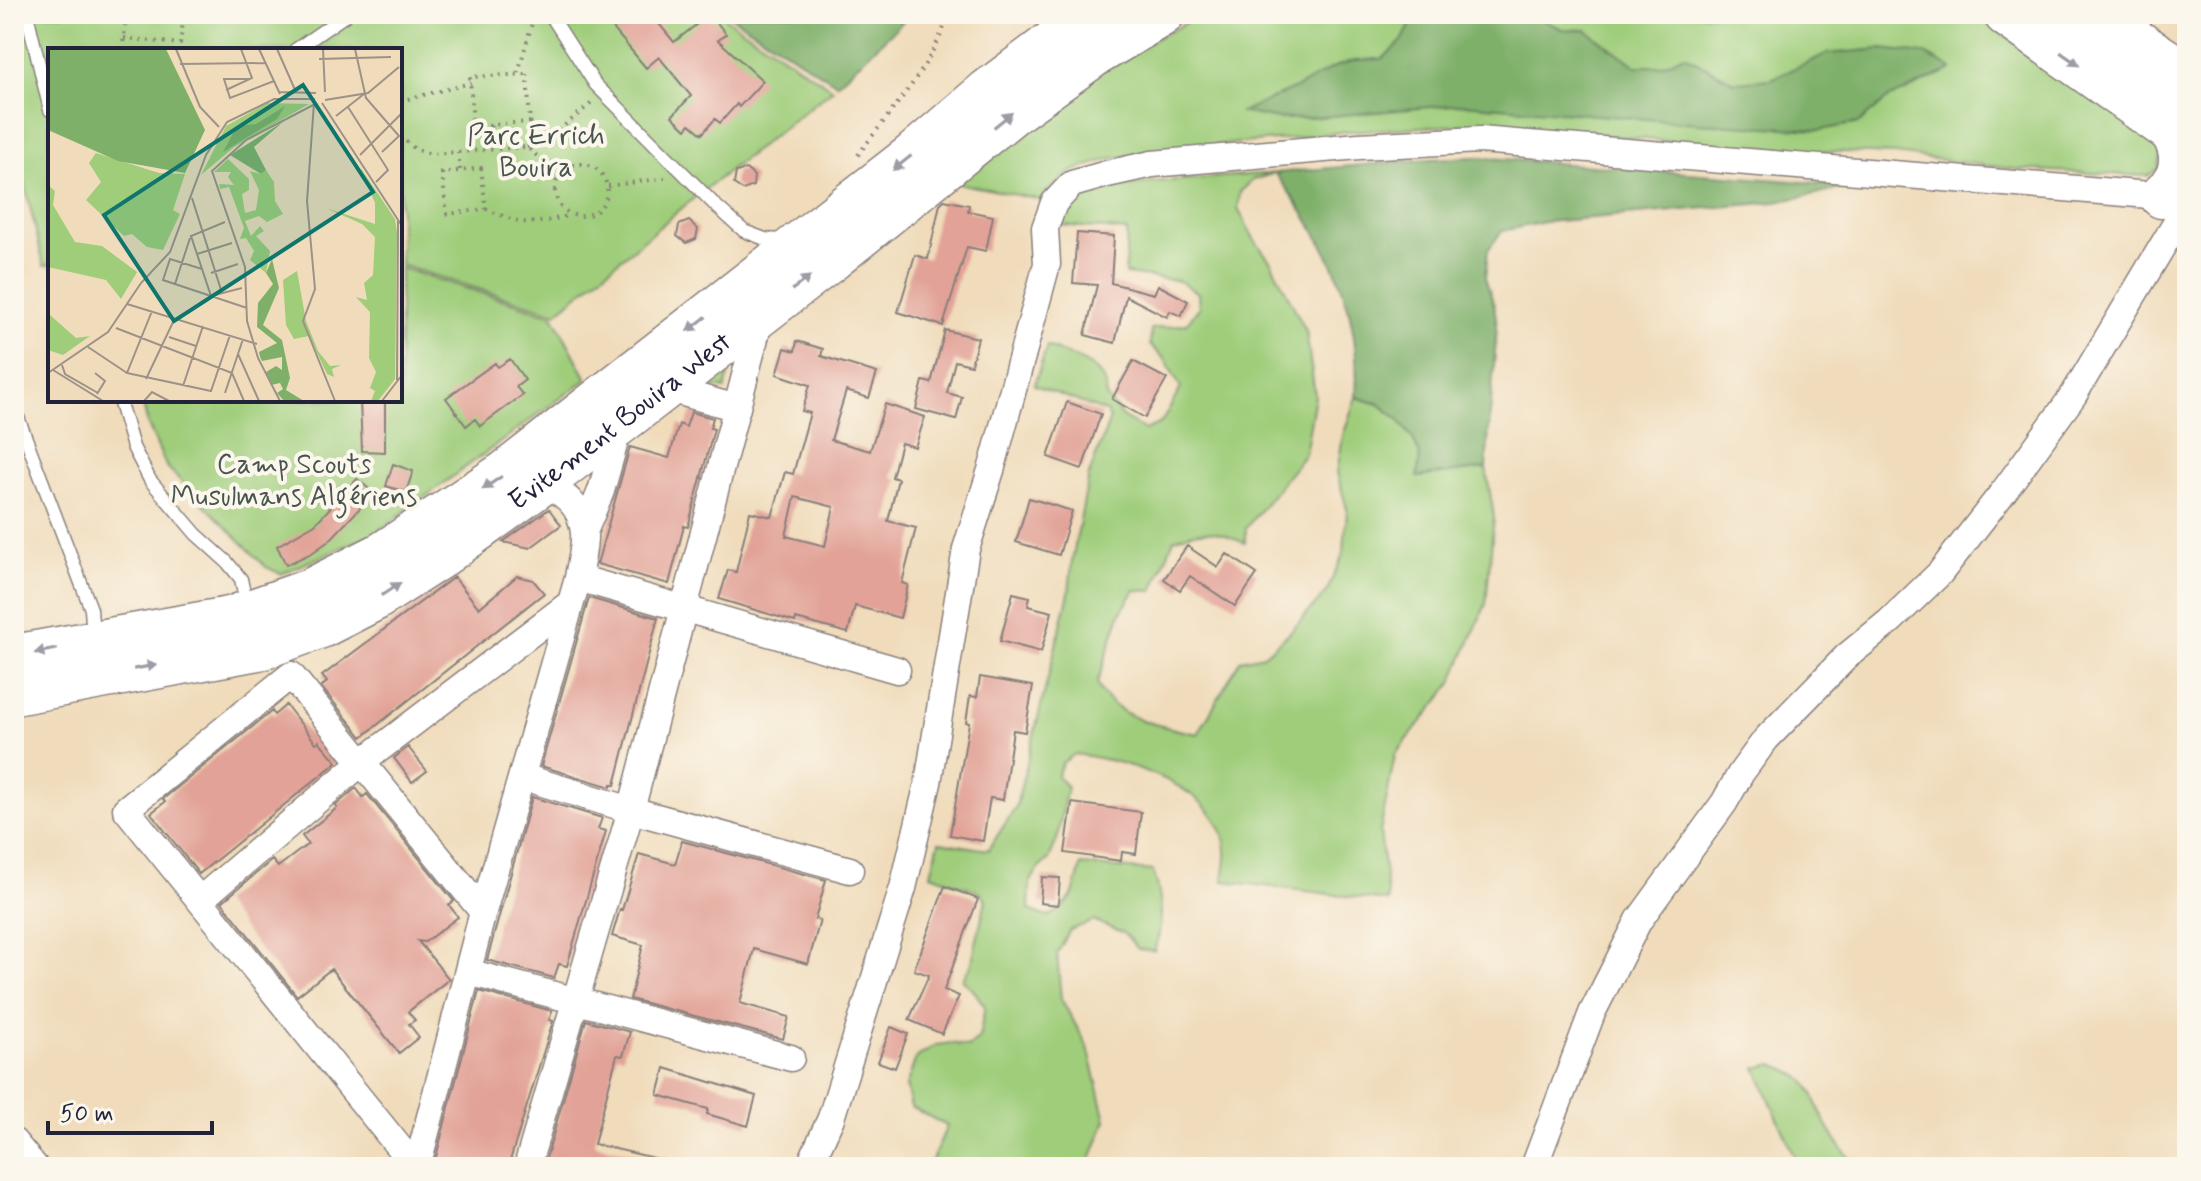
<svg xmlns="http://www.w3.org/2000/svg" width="2201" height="1181" viewBox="0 0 2201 1181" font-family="Mynerve,sans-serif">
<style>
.green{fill:#9fcd7a;stroke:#60785a;stroke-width:2}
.forest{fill:#7fb06a;stroke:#506952;stroke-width:2}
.building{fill:#e2a297;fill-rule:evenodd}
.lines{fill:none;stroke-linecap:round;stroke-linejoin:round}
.lane-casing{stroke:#897f7b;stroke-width:15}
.street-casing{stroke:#897f7b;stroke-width:29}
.highway-casing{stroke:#897f7b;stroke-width:47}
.path{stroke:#897f7b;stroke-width:4;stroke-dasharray:2 6;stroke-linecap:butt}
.lane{stroke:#fff;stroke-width:12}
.street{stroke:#fff;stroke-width:26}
.highway{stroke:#fff;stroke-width:44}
.oneway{fill:#9c9ca7}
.labels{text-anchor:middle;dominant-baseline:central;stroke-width:8;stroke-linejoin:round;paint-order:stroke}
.park-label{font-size:28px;fill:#48554e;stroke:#fbf7ec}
.street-label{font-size:28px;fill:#22223b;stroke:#fbf7ec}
.inset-road{fill:none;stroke:#9e9288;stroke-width:2}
.view{fill:#0f766e;fill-opacity:0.15;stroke:#0f766e;stroke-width:4}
.inset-edge{fill:none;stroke:#22223b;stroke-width:4}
</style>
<rect width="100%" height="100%" fill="#fbf7ec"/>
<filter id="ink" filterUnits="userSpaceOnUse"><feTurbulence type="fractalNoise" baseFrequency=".0125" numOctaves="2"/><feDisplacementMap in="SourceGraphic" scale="16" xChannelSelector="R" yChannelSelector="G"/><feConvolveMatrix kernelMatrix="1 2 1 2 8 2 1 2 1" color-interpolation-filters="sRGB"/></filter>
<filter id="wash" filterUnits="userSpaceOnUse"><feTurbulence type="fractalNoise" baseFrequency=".006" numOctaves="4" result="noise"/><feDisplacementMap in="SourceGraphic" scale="32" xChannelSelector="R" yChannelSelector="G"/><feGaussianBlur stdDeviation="1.8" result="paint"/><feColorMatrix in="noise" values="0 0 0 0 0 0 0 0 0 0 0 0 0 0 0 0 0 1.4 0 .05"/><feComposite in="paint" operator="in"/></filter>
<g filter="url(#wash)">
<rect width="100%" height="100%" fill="#f0dcbb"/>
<path class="green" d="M14,14H719L833,89L694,198L556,313L400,265V50H50V265L44,266L14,138Z
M1202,14H1974L2144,132L2161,151L2159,168L2148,176L2014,169L1895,154L1745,148L1479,124L1349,131L1288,139L1159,150L1109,159L1073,171L1044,194L1042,200L952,182L1107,65Z
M1275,173L1253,180L1240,192L1238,209L1254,239L1271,262L1306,331L1315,396L1305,454L1246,528L1245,543C1216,530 1205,527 1174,539L1153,591L1135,590L1120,614L1097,684C1113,719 1163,727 1198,734L1240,660L1264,655L1290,632L1326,593L1344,552L1347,509L1337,473L1343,435L1356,397L1379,404L1397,418L1413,439L1420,456L1418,477L1486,468L1494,517L1486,604L1451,685L1395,755L1380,832L1388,901L1223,881C1224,871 1227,860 1226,850C1221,786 1126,761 1075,754L1062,763L1057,776L1067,787L1057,840L1049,859L1038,869L1030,883L1029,910L1048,917C1073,904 1075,892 1081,865L1153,871C1163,898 1164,924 1154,951L1138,949L1124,933L1094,921L1070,930L1057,954L1061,999L1088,1047L1106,1120L1088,1167H929L947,1126L911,1107L906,1086L916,1058L936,1045L952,1043L968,1047L979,1038L985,1007L975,992L962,979L971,966L986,900L980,892L931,874L939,842L988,850L1016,807L1069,593L1072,561L1089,475L1110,419L1106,412L1034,385L1047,346C1069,356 1111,366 1106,396L1122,417L1145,430L1161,423L1181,388L1165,359L1150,345L1151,329L1186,324L1199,308L1198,293L1179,281L1125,274L1127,231L1062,225V217L1083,196L1105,189L1152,182Z
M400,268L553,315L587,379L375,533L281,574L266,567L166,466L148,425L142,400H400Z
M732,362L725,389L702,385Z
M1773,1064C1817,1080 1808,1089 1827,1126C1835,1141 1847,1154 1856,1167H1799L1756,1068Z"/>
<path class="forest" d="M727,14H911L837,84Z
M1416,14H1530L1562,29L1586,30L1636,66H1661L1684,55L1735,82L1771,79L1826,54L1881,49L1925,54L1952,69L1886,100L1859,123L1820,130L1696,123L1463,104L1310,118L1278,119L1241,112L1298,87L1332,68L1355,60L1382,59L1402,41Z
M1477,157L1856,186L1776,202L1545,222L1502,231L1488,250L1485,278L1494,304L1497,326L1486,468L1417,477L1420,455L1413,439L1397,418L1379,404L1356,397C1362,305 1329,244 1275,173L1429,159Z"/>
<g id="blocks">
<path class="building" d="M601,14H651L674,42L710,14L726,34L718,40L763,81L739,107L737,104L720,123L715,119L702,134L690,124L686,129L672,116L691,96L659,57L646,68Z
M746,169L754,176L753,186L743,190L734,184L736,172Z
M944,200L969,205L968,211L993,216L986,251L967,247L943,326L898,312L915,255L928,259L940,204Z
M689,221L698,229L696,239L686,243L677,236L679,225Z
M1077,233L1114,236L1111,283L1154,294L1158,285L1188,301L1181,316L1170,311L1167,317L1126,296L1115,343L1085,335L1097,285L1073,283Z
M945,330L978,338L971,365L955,361L947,393L962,397L956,420L916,409L923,381L931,383Z
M797,341L823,349L821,356L877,373L869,398L846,391L831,440L870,451L885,404L925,417L915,447L901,443L892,477L898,479L888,521L916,528L902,583L908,585L900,618L855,606L848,633L796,619L795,622L719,599L728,570L736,572L750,512L772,517L785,472L793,474L810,413L802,411L810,385L777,374L785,348L795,351ZM795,497L834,507L825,546L786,536Z
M510,359L525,380L516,387L523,395L480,426L475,419L466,426L446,398L495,363L498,367Z
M1133,361L1167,379L1145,418L1112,399Z
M360,400H385V452L362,451Z
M1067,402L1101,414L1082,469L1048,457Z
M691,412L713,418L710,428L714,429L688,527L684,526L669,584L597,564L630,447L669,458L679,424L686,427Z
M393,464L413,471L406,492L386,486Z
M357,479L374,493L330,540L312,553L286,565L277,546L315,524Z
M1029,498L1072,511L1059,555L1016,542Z
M549,509L561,525L530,548L503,542Z
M1187,546L1218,567L1227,554L1257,574L1235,606L1190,576L1180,590L1164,579Z
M517,576L533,580L544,593L362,737L321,687L327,682L322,676L454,577L479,608Z
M1013,593L1030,597L1028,606L1052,612L1041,652L1000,641Z
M589,598L658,618L615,785H611V787L541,766Z
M980,677L1033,686L1025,732L1013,730L1003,800L990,798L983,841L950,835L969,723L966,722L970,696L977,697Z
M286,705L316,743L319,741L337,762L199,874L151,813L165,802L163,799L272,711L274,715Z
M408,747L427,771L412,782L394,758Z
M356,788L363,797L367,794L454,901L449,905L458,917L425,942L418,941L449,979L408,1012L415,1020L409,1024L419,1037L399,1053L331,969L297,996L222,902L272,860L278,867L308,844L302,836L337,808L336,805Z
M532,797L602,818L598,829L606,831L567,966L559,964L554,978L487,960Z
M1072,803L1141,812L1136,854L1122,852L1121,861L1065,853Z
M682,841L826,880L815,919L820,920L808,964L754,949L740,1003L789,1017L783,1039L630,999L643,945L612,936L620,909L622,910L639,854L675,864Z
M1042,877L1060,878L1058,905L1040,903Z
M945,886L978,899L944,990L959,996L942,1034L909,1020L929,975L914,970Z
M479,991L552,1011L549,1020L553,1021L509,1164L503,1162L501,1167H457L435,1161Z
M586,1020L630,1032L623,1056L617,1055L594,1144L663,1160L662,1167H546V1159Z
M891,1027L908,1034L895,1068L878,1062Z
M665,1068L756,1096L748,1126L707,1114L708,1109L658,1095Z"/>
</g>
</g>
<g filter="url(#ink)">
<use href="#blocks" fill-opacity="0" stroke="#897f7b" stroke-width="2"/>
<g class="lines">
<g class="lane-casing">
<path id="lane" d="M27,14L50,110
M550,14L595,84L715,205L744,231L765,239L782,240
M295,50L347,14
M119,400L133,447L150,480L196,534L227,562L241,579L244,593L240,606
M14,407L91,609L93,637"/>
</g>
<g class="street-casing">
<path id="street" d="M2110,14L2187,64
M665,388L737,408
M539,485C563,489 582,507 584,533C585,547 580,564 578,578
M584,532L601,491L616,438L623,427
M523,777L631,810L850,870
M201,899L362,762L568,605
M468,972L791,1058
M14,1142L35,1167
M415,1167L126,809L291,675L483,912
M417,1167L483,912L578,578L897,670
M527,1167L631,810L761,315
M809,1167L831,1118L903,888L928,783L966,549L992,467L1047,264L1045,228L1054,203L1072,184L1107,174L1152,164L1359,146L1480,140L2174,197
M1534,1167L1592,1013L1639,920L1724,803L1741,773L1766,739L1847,656L1890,621L1940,573L2004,491L2073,396L2187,205"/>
</g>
<g class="highway-casing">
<g id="highway">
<path d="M2006,14L2187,142"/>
<path d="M2061,14L2187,100"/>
<path d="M2162,196C2184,178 2187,154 2171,130"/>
<path d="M14,657L230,619L310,591L383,554L503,475L912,156L988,91L1064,34L1097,14"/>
<path id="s1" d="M14,693L263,647L321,626L374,599L442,555L539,485L834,257L1012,113L1092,56L1162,14"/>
</g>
</g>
<path class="path" d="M124,38L180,44L184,14
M122,50L127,14
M518,73L534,16
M527,74L530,122L473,126L470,77Z
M400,101L471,83
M530,122L547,133L559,130L593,102
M491,125L493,149
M400,136L415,149L431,154L527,147L559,176
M527,147L537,145L547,133
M458,152L460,170
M858,155C891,110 931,68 949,14
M555 190a26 26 0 1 1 52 0a26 26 0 1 1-52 0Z
M481,168L486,209L447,214L442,173Z
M608,186L665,178
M486,209C526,226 529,226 571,215"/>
<use href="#lane" class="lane"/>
<use href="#street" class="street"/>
<use href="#highway" class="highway"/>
</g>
<defs><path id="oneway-solid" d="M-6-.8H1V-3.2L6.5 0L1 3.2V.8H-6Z" transform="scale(2)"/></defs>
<g class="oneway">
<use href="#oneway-solid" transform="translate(2070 59) rotate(35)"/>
<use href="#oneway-solid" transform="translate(1003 120) rotate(-39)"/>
<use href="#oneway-solid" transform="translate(902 163) rotate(142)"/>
<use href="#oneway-solid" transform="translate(801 283) rotate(-37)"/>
<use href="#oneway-solid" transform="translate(697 324) rotate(142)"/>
<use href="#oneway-solid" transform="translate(492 483) rotate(146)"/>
<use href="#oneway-solid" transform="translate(391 589) rotate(-33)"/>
<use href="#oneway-solid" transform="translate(46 651) rotate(169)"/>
<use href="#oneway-solid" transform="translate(145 667) rotate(-10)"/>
</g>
</g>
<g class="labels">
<g class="park-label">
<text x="536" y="136">Parc Errich<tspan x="536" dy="32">Bouira</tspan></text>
<text x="294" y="465">Camp Scouts<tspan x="294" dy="32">Musulmans Algériens</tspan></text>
</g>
<g class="street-label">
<text stroke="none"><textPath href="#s1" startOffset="678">Evitement Bouira West</textPath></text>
</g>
</g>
<g transform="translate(48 48)">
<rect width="354" height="354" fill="#f0dcbb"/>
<path d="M219,55L261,56L186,99L153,127L178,78ZM48,105L111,125L137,126L125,162L132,166L115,202L99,199L84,186L76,188L38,152L53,134L41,115ZM180,111L201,131V142L194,146L197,165L208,162L211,142L202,123L213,126L218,122L226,134L227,153L235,166L219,174L211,168L197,173L203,188L212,178L216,183L208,188L222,203L218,225L202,212L206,203L198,190L192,191L196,180L181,139L172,141L171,136L186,137L180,129L183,124H166ZM312,119L347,171L349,185L347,331L330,353H323L327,343L322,340L328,324L321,310L322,264L308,249L319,252L316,235L325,227L327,189L314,176L278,160L327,176V155ZM0,137L7,143L5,157L27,194L54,198L89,224L73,251L58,232L0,219ZM249,223L258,273L270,303L282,318L293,317L284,321L286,329L279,326L261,288L246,291L238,277L235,232ZM1,266L28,290L42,288L15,307L0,302Z" fill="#9fcd7a"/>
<path d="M0,1H118L157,82L137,125L70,113L0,82ZM237,58L229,71L175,104L189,78L208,76ZM235,74L206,99L218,122L213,126L182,107ZM224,211L231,240L215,277L234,292L242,330L238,342L256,353H236L229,345L235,341L232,335L223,337L218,324L228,318L234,322V309L214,313L212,309L211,304L229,295L209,279L210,255L225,236L218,225Z" fill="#7fb06a"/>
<path class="inset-road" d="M128,1L152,59L171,79M211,1L232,46M229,1L248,44M275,1L277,44M307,1L318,50L351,88L334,104M271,11L343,9M132,16L217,15M202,31H176L182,50L226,33M178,42L204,30L193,1M231,44L268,45M277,52L320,45L351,19M266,55L259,153L267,241L255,273L287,353M274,55L354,178M300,59L340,122L328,134M288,68L316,46M312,107L354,65M144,150L174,245M177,174L143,188L163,248L194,240M149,206L184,195M154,221L122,211L115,232L199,260M163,225L190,216M127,236L142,190M79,256L209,296M104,263L79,325L163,343L182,287M68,280L184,325L196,353M121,289L148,298M40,299L79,325M190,306L211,353M14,317L17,326L50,345M5,322L55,353M0,325L60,284L93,235L122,204L158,107L179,74L226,51H267M47,325L57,333L49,346M98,331L127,270M349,332L350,173M135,338L155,278M177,345L195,291M96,353L104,344L121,353M232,353L210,310L199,273L197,219L164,123L198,92L269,55M334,353L354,327"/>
<path class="view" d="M255,37L325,144L126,273L56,167Z"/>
<rect width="354" height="354" class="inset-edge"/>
</g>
<rect width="2201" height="1181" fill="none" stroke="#fbf7ec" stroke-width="48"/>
<path d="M48 1121v12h164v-12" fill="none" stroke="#22223b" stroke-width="4"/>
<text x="60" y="1121" font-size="24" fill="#22223b" stroke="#fbf7ec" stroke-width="6" paint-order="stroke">50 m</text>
</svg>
